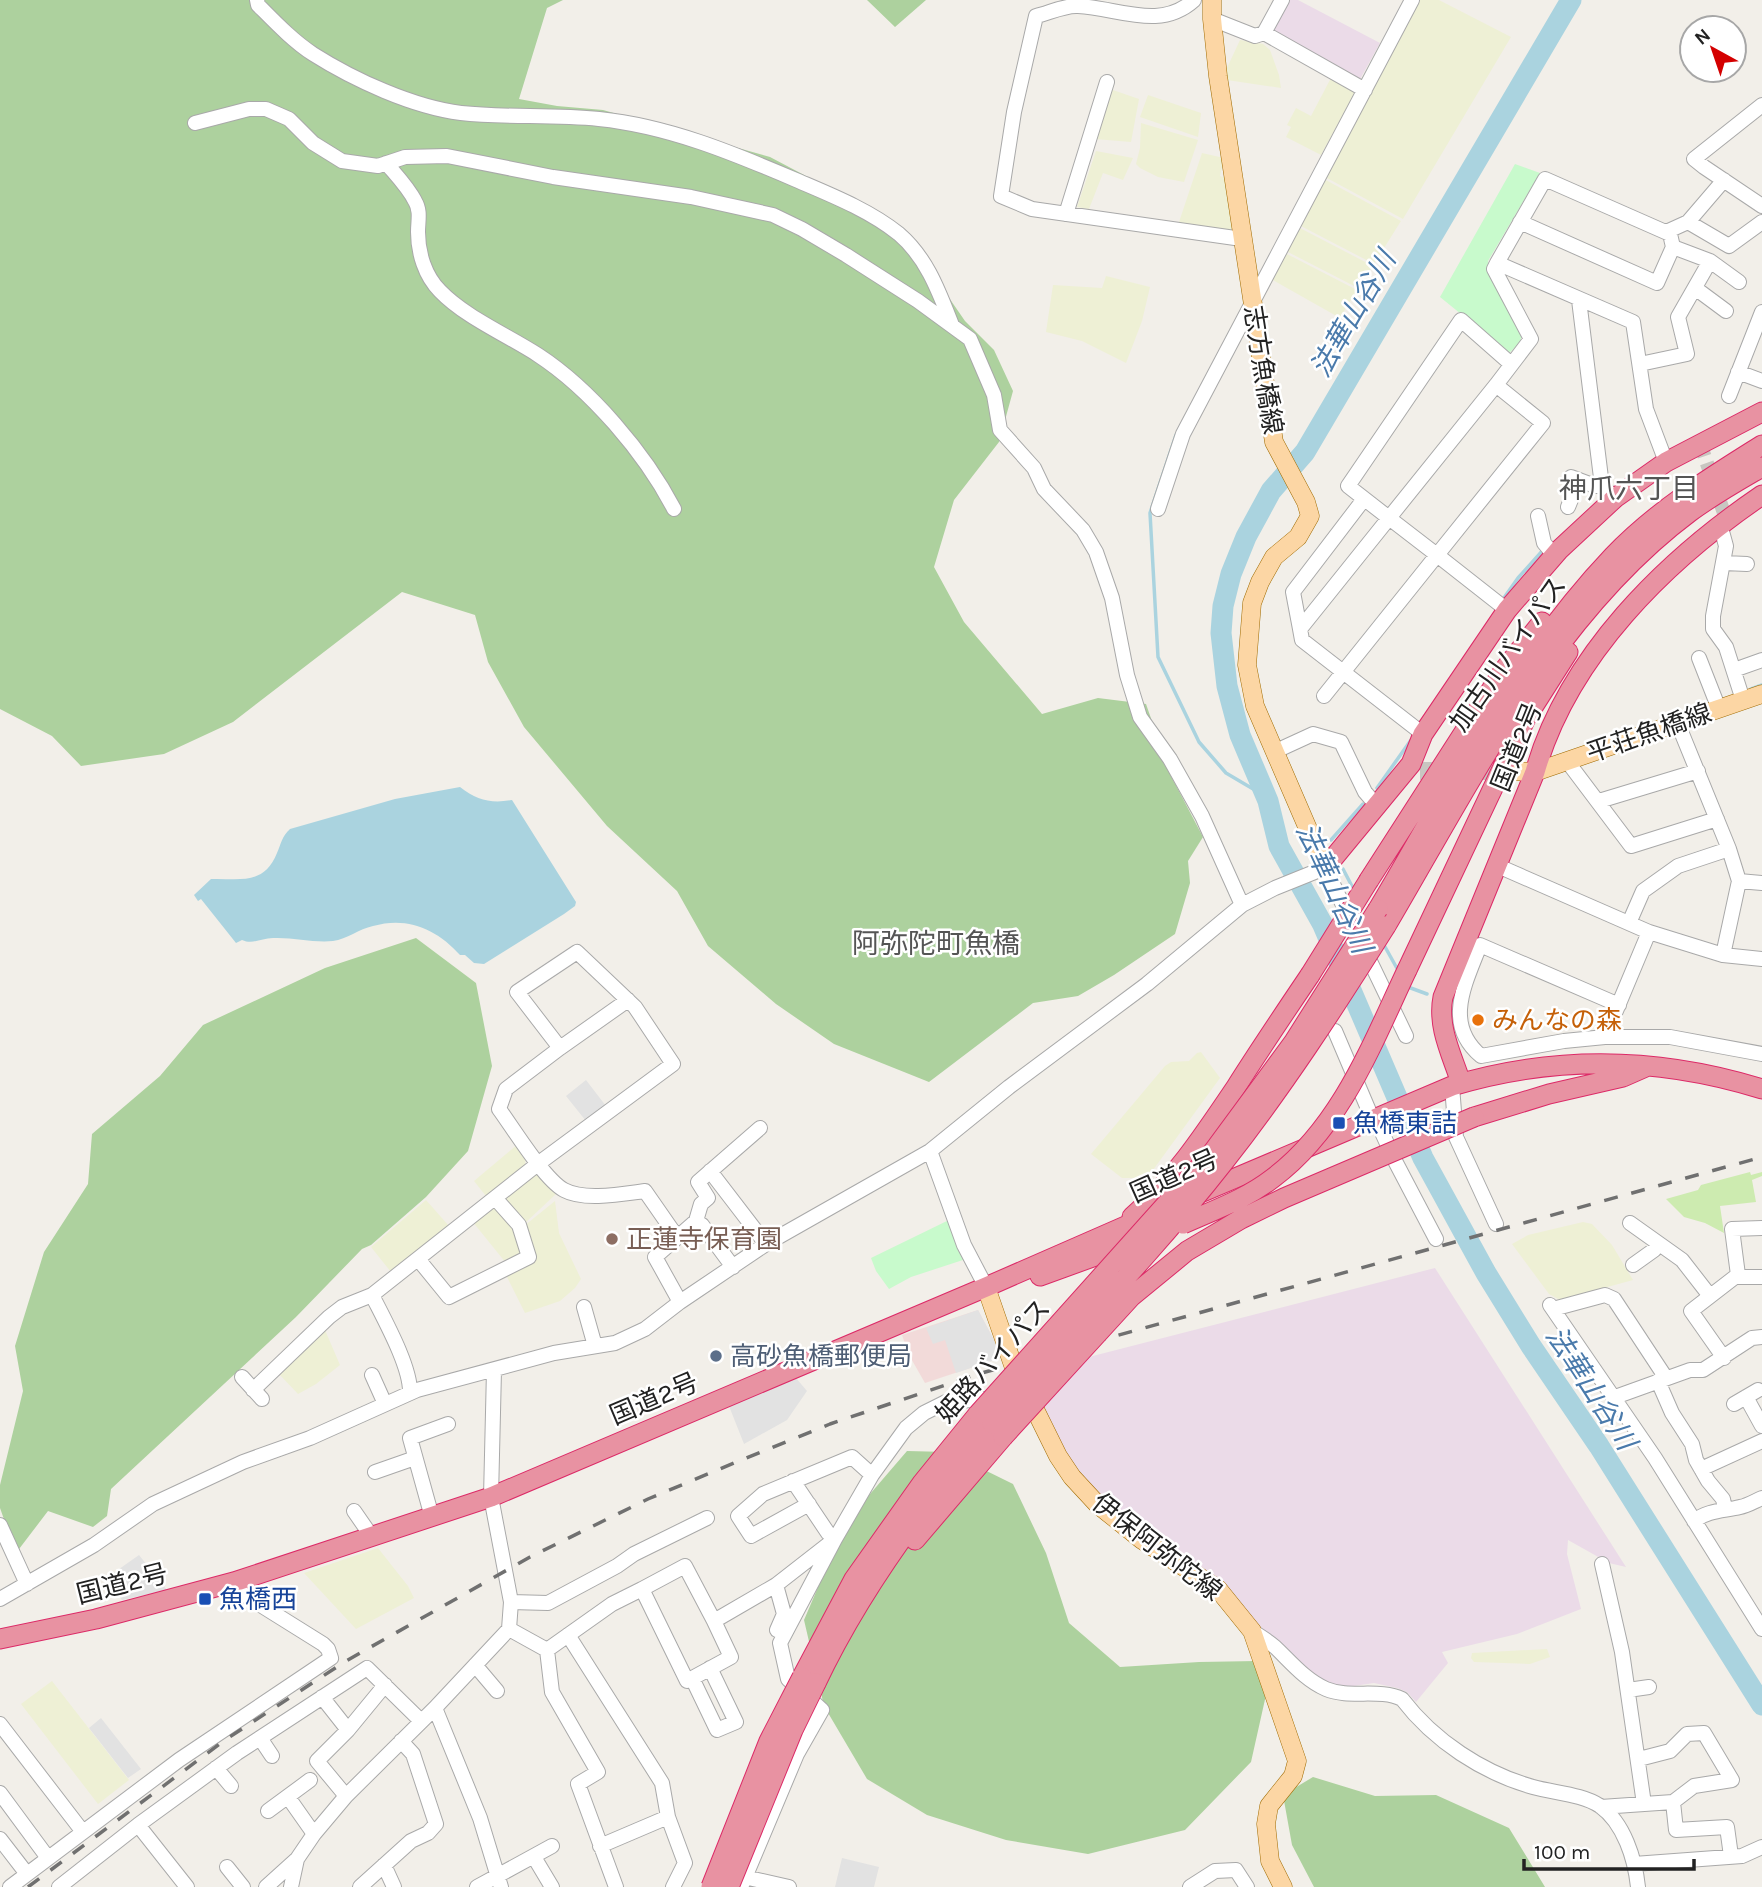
<svg xmlns="http://www.w3.org/2000/svg" width="1762" height="1887" viewBox="0 0 1762 1887" font-family="Karla,'Noto Sans JP',sans-serif">
<style>
.commercial{fill:#f2dad9}
.industrial{fill:#ebdbe8}
.farmland{fill:#eef0d5}
.grass{fill:#cdebb0}
.forest{fill:#add19e}
.park{fill:#c8facc}
.parking{fill:#e2e2e2}
.water{fill:#aad3df}
.lines{fill:none;stroke-linecap:round;stroke-linejoin:round}
.stream{stroke:#aad3df;stroke-width:3.5}
.river{stroke:#aad3df;stroke-width:21}
.minor-tunnel{stroke:#c8c6c1;stroke-width:14;stroke-dasharray:14 7;stroke-linecap:butt}
.major-tunnel{stroke:#c8c6c1;stroke-width:18;stroke-dasharray:18 9;stroke-linecap:butt}
.minor-casing{stroke:#a9a9a9;stroke-width:16}
.major-casing{stroke:#a06b00;stroke-width:19}
.highway-casing{stroke:#dc2a67;stroke-width:21}
.minor{stroke:#fff;stroke-width:14}
.major{stroke:#fcd6a4;stroke-width:18}
.highway{stroke:#e892a2;stroke-width:19}
.rail{stroke:#707070;stroke-width:3.5;stroke-dasharray:14 14;stroke-linecap:butt}
.highway-bridge-casing{stroke:#dc2a67;stroke-width:21;stroke-linecap:butt}
.highway-bridge{stroke:#e892a2;stroke-width:19}
.food-dot{fill:#e8710a;stroke:#fff;stroke-width:2.5}
.transit-dot{fill:#1a4fb4;stroke:#fff;stroke-width:2.5}
.education-dot{fill:#8d6e63;stroke:#fff;stroke-width:2.5}
.service-dot{fill:#5c6f8a;stroke:#fff;stroke-width:2.5}
.labels{text-anchor:middle;dominant-baseline:central;stroke-width:5;stroke-linejoin:round;paint-order:stroke}
.street-label{font-size:26px;fill:#222;stroke:#fff}
.food-label{font-size:26px;fill:#c56008;stroke:#fff;text-anchor:start}
.transit-label{font-size:26px;fill:#164399;stroke:#fff;text-anchor:start}
.education-label{font-size:26px;fill:#785e54;stroke:#fff;text-anchor:start}
.service-label{font-size:26px;fill:#4e5e75;stroke:#fff;text-anchor:start}
.water-label{font-size:28px;font-style:italic;fill:#4a7aab;stroke:#fff}
.neighbourhood-label{font-size:28px;fill:#555;stroke:#fff}
</style>
<rect width="100%" height="100%" fill="#f2efe9"/>
<path class="commercial" d="M978,1310L1003,1357L925,1383L909,1355L902,1335Z"/>
<path class="industrial" d="M1286,0H1298L1380,43L1359,81L1271,29Z
M1435,1268L1626,1567L1609,1563L1568,1540L1567,1554L1581,1609L1517,1634L1442,1652L1448,1663L1416,1702L1407,1692L1397,1688L1374,1683L1340,1688L1319,1679L1091,1488L1068,1459L1040,1409L1085,1358Z"/>
<path class="farmland" d="M1418,0H1439L1511,37L1403,219L1325,177Z
M1240,40L1263,44L1270,50L1279,75L1281,88L1227,80L1226,70Z
M1332,76L1357,89L1321,155L1286,137L1291,127L1287,125L1296,108L1311,116Z
M1110,89L1139,99L1131,142L1095,139Z
M1148,95L1201,113L1198,137L1140,117Z
M1141,123L1198,140L1184,182L1158,177L1140,168L1136,164L1140,148Z
M1096,151L1133,158L1123,180L1103,173L1089,209L1077,207Z
M1202,153L1224,158L1220,176L1230,179L1236,225L1226,233L1178,225Z
M1324,179L1401,221L1374,264L1299,225Z
M1298,227L1373,266L1358,288L1286,251Z
M1285,253L1357,290L1340,318L1271,279Z
M1106,276L1150,287L1142,321L1126,363L1082,341L1046,332L1053,285L1102,288Z
M1201,1052L1220,1078L1145,1181L1142,1183L1138,1178H1122L1091,1154L1165,1066L1171,1062L1189,1061L1197,1053Z
M518,1144L526,1154L525,1165L486,1196L474,1181Z
M533,1173L541,1175L556,1194L524,1224L505,1202V1195Z
M426,1200L449,1226L391,1272L371,1247Z
M555,1201L559,1233L581,1279L575,1288L560,1301L525,1313L506,1275L536,1260L524,1226Z
M490,1207L498,1208L516,1232L523,1252L520,1257L506,1263L472,1221Z
M1583,1222L1592,1224L1612,1245L1633,1280L1560,1300L1549,1294L1512,1244L1528,1235Z
M325,1330L340,1365L316,1384L298,1394L279,1374Z
M378,1548L408,1586L414,1598L356,1629L304,1573Z
M1547,1649L1550,1657L1530,1664L1474,1662L1471,1658L1472,1653Z
M52,1681L129,1780L98,1804L21,1704Z"/>
<path class="grass" d="M1750,1172L1751,1175L1762,1172V1176L1752,1180L1756,1202L1720,1206L1724,1233L1705,1223L1684,1217L1666,1199L1698,1190L1701,1185Z"/>
<path class="forest" d="M0,0H563L547,8L519,99L557,106L603,110L770,157L859,204L907,237L965,321L994,350L1013,391L999,442L954,500L934,567L964,622L1042,714L1098,698L1146,704L1171,776L1203,837L1188,861L1190,883L1175,934L1114,975L1078,996L1033,1003L929,1082L834,1044L776,1004L708,946L677,891L607,826L524,727L488,662L475,615L402,592L233,722L164,754L81,766L52,736L0,709Z
M867,0H926L895,27Z
M416,938L476,983L492,1066L468,1151L426,1197L371,1245L362,1249L296,1317L111,1489L107,1516L93,1527L48,1511L16,1553L0,1508V1485L23,1391L15,1346L44,1252L88,1184L92,1134L160,1076L203,1025L325,968Z
M907,1451L948,1452L1013,1484L1046,1553L1069,1623L1120,1667L1199,1662L1257,1661L1266,1695L1251,1762L1185,1830L1088,1854L1006,1840L927,1815L867,1779L824,1706L804,1620L846,1522Z
M1313,1777L1375,1796L1436,1795L1509,1828L1545,1887H1314L1292,1845L1283,1795Z"/>
<path class="park" d="M1515,164L1540,173L1488,261L1491,277L1522,333L1520,343L1509,353L1440,297Z
M951,1219L966,1259L911,1277L889,1289L876,1271L871,1258Z"/>
<path class="parking" d="M586,1080L606,1106L586,1121L566,1096Z
M978,1310L1003,1357L956,1373L945,1340L933,1344L926,1328Z
M796,1378L807,1391L787,1420L744,1444L729,1406Z
M139,1555L167,1590L122,1600L105,1579Z
M101,1718L141,1769L128,1778L89,1728Z
M842,1858L879,1867L874,1887H835Z"/>
<path class="water" d="M460,787C477,800 491,804 512,800L576,902L575,906L564,914L484,964L474,963L465,955H460C437,929 407,916 373,926C359,929 347,939 333,941C313,943 293,937 273,938C261,938 253,945 242,940L236,943L201,899L198,901L194,895L211,879C239,878 264,886 277,853C281,844 282,836 290,829L395,799Z"/>
<g class="lines">
<path class="stream" d="M1176,435L1150,513L1158,657L1199,742L1226,773L1265,796
M1501,602L1518,578L1544,549
M1751,689L1762,685
M1377,788L1411,740
M1331,840L1363,804
M1343,869L1355,892
M1384,945L1399,972
M1408,987L1427,994"/>
<path class="river" d="M1571,0L1305,452L1271,491L1246,537L1231,574L1223,606L1221,633L1227,686L1240,735L1268,801L1279,846L1323,925L1423,1158L1486,1273L1531,1346L1599,1446L1762,1705"/>
<path class="minor-tunnel" d="M1700,443L1726,519"/>
<path class="major-tunnel" d="M1420,771H1510"/>
<g class="minor-casing">
<path id="minor" d="M257,0L258,5C275,22 293,41 313,54C354,80 413,107 461,113C506,118 553,114 599,119C668,126 733,153 796,180C831,195 869,210 899,234C927,258 939,292 952,325
M1194,0C1160,31 1119,8 1078,6C1065,5 1049,13 1036,16L1014,112L1001,196L1032,209L1242,239
M1212,19L1255,36L1264,33L1365,90
M1264,33L1282,0
M1762,105L1694,159L1704,167L1762,206
M195,123L249,109H266L289,119L313,143L342,161L378,166L405,157L447,156L553,177L691,197L773,215L802,229L846,255L918,301L970,339L994,395L1000,430L1034,468L1044,489L1083,530L1096,552L1112,598L1127,675L1140,717L1170,759L1202,816L1242,905
M386,163C396,175 408,187 415,201C421,211 418,221 418,232C418,253 425,276 440,291C465,317 507,335 538,355C590,389 645,453 674,509
M1066,214L1107,82
M1688,222L1724,180
M1666,232L1688,222L1729,246L1762,222
M1710,261L1739,282
M1497,263L1633,322L1646,409L1666,462
M1695,288L1726,311
M1579,300L1602,486L1615,498
M1511,364L1461,320L1348,486L1389,518L1496,385L1531,339L1494,269L1497,263L1545,179L1670,234L1673,247L1657,283L1520,222
M1640,364L1687,354L1678,317L1710,261L1673,247
M1738,372L1762,381
M1729,396L1762,312
M1571,477L1595,486H1602
M1568,507L1579,480
M1158,509L1183,434L1412,0
M1538,516L1544,543L1554,555
M1720,524L1726,546L1713,616V629L1726,647L1743,700
M1724,563L1747,564
M1300,629L1293,592L1364,499
M1699,658L1719,709
M1734,670L1762,660
M1324,696L1437,555L1507,610
M1678,724L1729,849L1739,881L1723,955
M1423,734L1302,640L1300,629L1389,518L1437,555L1543,423L1496,385
M1276,751L1313,734L1341,742L1365,792L1378,807
M1567,761L1631,846L1717,819
M1599,801L1698,771
M1498,866L1649,932L1723,955L1762,959
M1327,867L1331,880L1406,1036
M1739,881L1762,883
M1629,923L1643,891L1678,866L1729,849
M1619,1005L1480,945C1465,984 1443,1024 1481,1056L1564,1041L1605,1037H1670L1762,1054
M1335,1031L1372,1118
M1605,1037L1649,932
M560,1048L628,1000
M1452,1086L1456,1137L1496,1224
M1375,1117L1394,1159L1436,1239
M930,1151L964,1245L986,1287
M710,1171L766,1244
M696,1221L702,1225L733,1267
M1630,1223L1682,1260L1710,1296
M418,1259L449,1297L529,1257L519,1225L495,1198
M1633,1265L1654,1250L1658,1243
M1738,1275L1732,1229L1762,1228
M680,1302L655,1257L696,1221L701,1204L708,1198L698,1182L760,1128
M1550,1305L1655,1458L1762,1629
M584,1307L595,1346
M1553,1309L1605,1295L1614,1299L1666,1378
M1724,1358L1691,1311L1735,1277H1762
M372,1375L385,1404
M242,1377L262,1399
M1658,1381L1672,1413L1692,1444L1696,1460L1708,1481L1723,1499L1725,1509
M253,1390L329,1317L342,1307L372,1295
M410,1393C411,1367 384,1319 372,1295L539,1163L673,1064L635,1007L577,952L517,992L560,1048L506,1089L499,1109C513,1128 544,1179 564,1190C584,1201 622,1194 645,1191L677,1237
M1615,1397L1690,1370H1703L1752,1338L1762,1337
M1746,1397L1762,1426
M1734,1404L1758,1390
M1701,1469L1762,1441
M375,1472L415,1458
M809,1504L751,1536L738,1516L763,1494L852,1457L872,1475
M354,1511L372,1537
M432,1517L410,1438L448,1424
M1694,1521C1708,1510 1724,1511 1740,1507C1747,1506 1755,1501 1762,1498
M0,1525L27,1584
M1602,1564L1622,1652L1644,1804
M776,1585L784,1614L777,1630
M642,1589L685,1566L714,1621
M0,1599L94,1545L153,1504L243,1462L310,1438L417,1390L554,1353L615,1343L645,1329L680,1302L766,1244L930,1151L1009,1087L1147,984L1242,905L1275,888L1327,867L1331,861
M511,1602L548,1603L617,1566L634,1554L707,1518
M509,1629L547,1650L612,1604L642,1589L687,1681L731,1657L714,1621L776,1585L835,1539L872,1475L906,1428L924,1413L946,1402L984,1399L995,1403
M1252,1631C1260,1636 1268,1641 1275,1647C1290,1661 1305,1680 1326,1689C1350,1699 1379,1688 1402,1699C1434,1741 1483,1773 1533,1787C1554,1793 1582,1794 1600,1806C1624,1823 1635,1859 1638,1887
M568,1635L662,1783L668,1817L685,1863L673,1887
M547,1650L552,1692L598,1772L578,1784L616,1887
M475,1665L497,1691
M692,1678L717,1730L736,1722L710,1668
M1628,1690L1649,1687
M322,1697L348,1730
M435,1708L480,1818L501,1887
M0,1724L83,1832
M260,1738L272,1756
M216,1768L231,1786
M0,1793L48,1858
M346,1796L317,1761L348,1730L385,1685
M288,1797L314,1834
M1673,1802L1676,1830L1727,1827L1731,1856
M1601,1807L1673,1802L1694,1786L1732,1780L1704,1733L1687,1734L1670,1751L1639,1759
M268,1811L310,1780
M138,1825L187,1887
M0,1839L27,1874
M600,1846L668,1817
M534,1857L552,1887
M1634,1864L1742,1856L1762,1847
M384,1865L394,1887
M227,1867L243,1887
M744,1877L789,1887
M10,1887L179,1760L331,1658L328,1649L323,1644L243,1594L234,1582
M59,1887L138,1825L237,1753L367,1668L421,1721
M266,1887L297,1859L314,1834L346,1796L435,1708L509,1629L511,1602L491,1497L494,1370
M291,1887L297,1859
M360,1887L411,1841L428,1833L436,1824L413,1754L401,1741
M477,1887L552,1846
M741,1887L797,1754L822,1710L788,1679L780,1643L835,1539L828,1533L793,1481
M1190,1887L1215,1871L1236,1870L1247,1887"/>
</g>
<g class="major-casing">
<path id="major" d="M1212,0V19L1218,76L1274,442L1306,502L1310,516L1298,537L1274,557L1260,582L1252,603L1247,665L1255,706L1318,852L1331,861
M1510,771L1535,772L1762,694
M986,1287L1013,1365L1058,1456L1072,1477L1097,1504L1142,1540L1218,1589L1252,1631L1297,1761L1293,1776L1269,1806L1266,1824L1270,1861L1283,1887"/>
</g>
<g class="highway-casing">
<path id="highway" d="M1331,861L1411,764L1423,734L1507,610L1559,550L1615,498L1666,462L1762,412
M1369,880L1504,670L1542,622
M1378,909C1450,788 1515,659 1613,556C1656,511 1709,478 1762,445
M1386,926C1471,782 1553,614 1690,512C1713,495 1738,481 1762,467
M1407,970L1526,718L1568,652
M1461,1083C1452,1055 1437,1027 1443,997L1535,772C1568,656 1665,561 1762,495
M1474,1117L1549,1094L1623,1077L1648,1066
M1193,1196L1452,1086C1555,1055 1659,1057 1762,1089
M1132,1217C1174,1180 1205,1133 1236,1087C1260,1049 1285,1012 1310,975
M1040,1276L1137,1241
M915,1540L1003,1437
M0,1639L96,1619L234,1582L491,1497L986,1287L1162,1210
M802,1677L854,1579L922,1483L978,1414
M816,1683C860,1590 925,1502 992,1424"/>
</g>
<use href="#minor" class="minor"/>
<use href="#major" class="major"/>
<use href="#highway" class="highway"/>
<path class="rail" d="M28,1887L225,1740L346,1661L530,1557L648,1499L734,1463L830,1424L978,1374L1762,1157"/>
<g class="highway-bridge-casing">
<path id="highway-bridge" d="M1310,975L1369,880
M1183,1224C1214,1210 1246,1199 1273,1178C1341,1127 1372,1044 1407,970
M978,1414L1212,1153L1293,1043L1378,909
M992,1424C1070,1337 1152,1254 1224,1162C1283,1087 1335,1007 1386,926
M1003,1437L1131,1297L1187,1251L1241,1219L1284,1198L1474,1117
M711,1887L769,1741L802,1677
M729,1887L793,1730L816,1683"/>
</g>
<use href="#highway-bridge" class="highway-bridge"/>
</g>
<circle class="food-dot" cx="1478" cy="1020" r="7"/>
<g class="transit-dot">
<rect x="1332" y="1116" width="14" height="14" rx="3.5"/>
<rect x="198" y="1592" width="14" height="14" rx="3.5"/>
</g>
<circle class="education-dot" cx="612" cy="1239" r="7"/>
<circle class="service-dot" cx="716" cy="1356" r="7"/>
<g class="labels">
<g class="street-label">
<text transform="translate(1263 370) rotate(81)">志方魚橋線</text>
<text transform="translate(1508 654) rotate(-55)">加古川バイパス</text>
<text transform="translate(1649 733) rotate(-19)">平荘魚橋線</text>
<text transform="translate(1517 747) rotate(-68)">国道2号</text>
<text transform="translate(1174 1176) rotate(-24)">国道2号</text>
<text transform="translate(993 1361) rotate(-48)">姫路バイパス</text>
<text transform="translate(654 1399) rotate(-23)">国道2号</text>
<text transform="translate(1157 1547) rotate(38)">伊保阿弥陀線</text>
<text transform="translate(122 1584) rotate(-14)">国道2号</text>
</g>
<g class="food-label">
<text x="1492" y="1020">みんなの森</text>
</g>
<g class="transit-label">
<text x="1353" y="1123">魚橋東詰</text>
<text x="219" y="1599">魚橋西</text>
</g>
<g class="education-label">
<text x="626" y="1239">正蓮寺保育園</text>
</g>
<g class="service-label">
<text x="730" y="1356">高砂魚橋郵便局</text>
</g>
<g class="water-label">
<text transform="translate(1353 314) rotate(-60)">法華山谷川</text>
<text transform="translate(1334 888) rotate(65)">法華山谷川</text>
<text transform="translate(1591 1388) rotate(57)">法華山谷川</text>
</g>
<g class="neighbourhood-label">
<text x="1629" y="488">神爪六丁目</text>
<text x="936" y="943">阿弥陀町魚橋</text>
</g>
</g>
<g transform="translate(1713 49) rotate(320)"><circle r="33" fill="#ffffff" stroke="#a7a7a7" stroke-width="2"/>
<path d="M0-5L12 26L0 18L-12 26Z" fill="#d40000"/>
<text y="-10" font-size="19" font-weight="bold" text-anchor="middle" fill="#222222">N</text>
</g>
<path d="M1524 1859v10h170v-10" fill="none" stroke="#222222" stroke-width="3.5"/>
<text x="1534" y="1859" font-size="21" fill="#222222" stroke="#ffffff" stroke-width="5" paint-order="stroke">100 m</text>
</svg>
